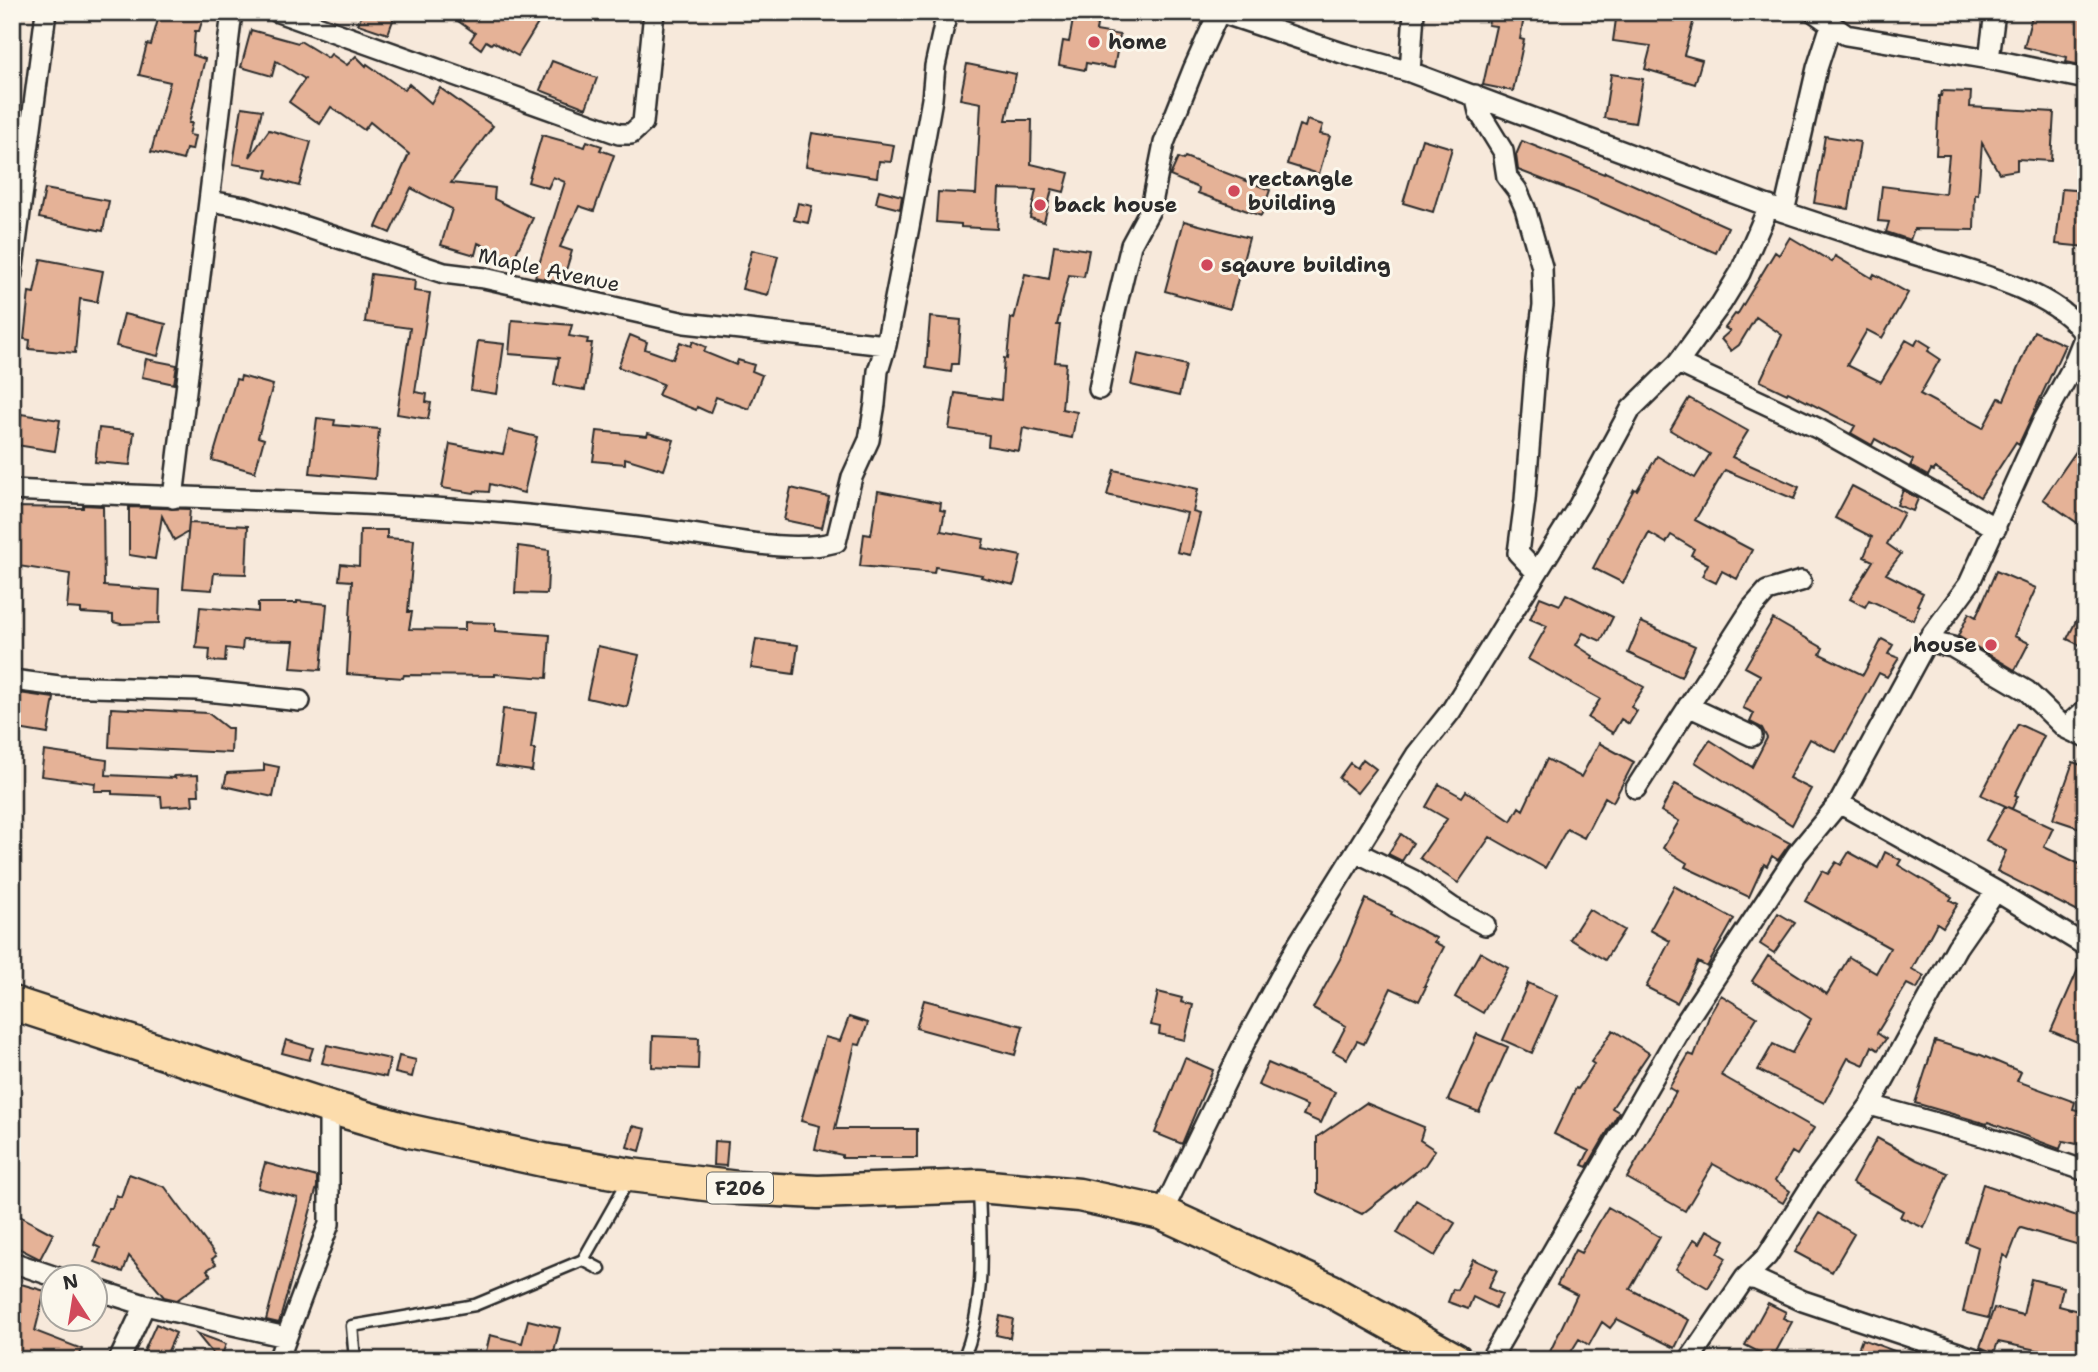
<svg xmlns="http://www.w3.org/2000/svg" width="2098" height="1372" viewBox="0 0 2098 1372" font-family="'Shantell Sans',sans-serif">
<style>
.building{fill:#e5b297;stroke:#2b2b2b;stroke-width:2}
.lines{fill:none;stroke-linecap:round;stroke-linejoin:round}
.lane-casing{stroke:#2b2b2b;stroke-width:15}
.street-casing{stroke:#2b2b2b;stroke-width:24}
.primary-casing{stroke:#2b2b2b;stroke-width:37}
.path{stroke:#2b2b2b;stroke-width:3.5;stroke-dasharray:2 5;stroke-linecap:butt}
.lane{stroke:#fbf7ec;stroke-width:10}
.street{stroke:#fbf7ec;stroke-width:19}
.primary{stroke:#fcdcac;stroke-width:32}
.poi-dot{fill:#d1495b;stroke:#fbf7ec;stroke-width:2.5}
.labels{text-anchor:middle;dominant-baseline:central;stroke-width:6;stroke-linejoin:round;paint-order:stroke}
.shield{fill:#fbf7ec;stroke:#696865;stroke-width:2}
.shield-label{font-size:19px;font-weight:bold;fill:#2b2b2b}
.poi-label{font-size:21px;font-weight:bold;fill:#2b2b2b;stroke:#fbf7ec;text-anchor:start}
.street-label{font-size:21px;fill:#2b2b2b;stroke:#fbf7ec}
</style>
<rect width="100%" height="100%" fill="#f7e9db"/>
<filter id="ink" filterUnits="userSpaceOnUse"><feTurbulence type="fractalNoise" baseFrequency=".0143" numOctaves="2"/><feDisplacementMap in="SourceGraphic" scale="14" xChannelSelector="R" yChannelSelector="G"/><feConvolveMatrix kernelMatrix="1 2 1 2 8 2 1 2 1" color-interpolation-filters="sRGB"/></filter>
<g filter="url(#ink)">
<path class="building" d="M160,12H205L199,31H195L193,55L205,59L189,123H192L189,135L195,136L192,150L186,149L183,160L151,152L170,82L139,75L147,44L151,45Z
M363,12H396L388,34L358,24Z
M445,12H533L542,17L518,56L493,42L491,44L486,41L481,49L470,41L475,33Z
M1491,12H1525L1520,39L1524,40L1513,91L1483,85L1496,26L1488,25Z
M1617,12H1696L1684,55L1702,60L1695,84L1645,69L1651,46L1613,41Z
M2045,12H2086V66L2066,62L2067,57L2024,47L2032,16L2044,19Z
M1074,14L1098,18L1096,31L1120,35L1114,68L1086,63L1085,70L1059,65L1063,41L1069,42Z
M251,30L298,43L300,41L328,58L331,54L347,65L356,56L366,66L367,64L404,90L409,84L431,103L440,88L493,126L451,183L495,188L494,199L533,218L513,260L478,243L475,255L441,245L452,209L411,188L390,233L376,227L409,154L370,122L364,130L331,107L320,124L289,102L305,79L276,61L272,76L241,67Z
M552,61L597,78L586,108L540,90Z
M967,64L1016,74L1006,120H1032L1031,164L1069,173L1064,192L1052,189L1044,222L1030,218L1036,190L999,189L997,229L961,227V224L936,222L938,192L976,194L981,103L960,99Z
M1611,74L1643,79L1635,123L1604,118Z
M1942,91L1971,92L1970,107L2054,112L2051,161L2017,159V170L1999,173L1982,143L1978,195L1975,194L1974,230L1914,229L1910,240L1886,232L1889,222L1878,221L1882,186L1945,194L1949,155H1936L1939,96H1941Z
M242,107L262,110L250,157L269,130L311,142L299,186L266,177L268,170L233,164Z
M1307,120L1323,125L1320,134L1330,136L1319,174L1287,164L1299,125L1305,127Z
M812,133L894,145L891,162L879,161L877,177L806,166Z
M542,135L585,147L587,141L602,146L600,150L614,155L594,211L579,206L560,247L572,251L562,283L535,277L565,182L553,177L548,188L528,182Z
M1825,136L1860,142L1849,209L1814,203Z
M1422,139L1452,148L1433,212L1403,203Z
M1522,141L1604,174L1605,172L1728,227L1716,253L1588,197L1518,170L1516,155Z
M1185,157L1270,190L1261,216L1198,193L1199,188L1170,176L1178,158L1183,160Z
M45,189L109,201L103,231L39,218Z
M2062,189L2086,191V247L2056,244Z
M879,190L902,196L900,209L876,203Z
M798,203L812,206L808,223L794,220Z
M1184,221L1249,238L1230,309L1165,291Z
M1790,237L1832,262L1835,256L1872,278L1874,274L1908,293L1882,338L1867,330L1847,365L1881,382L1906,340L1915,345L1918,339L1931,347L1928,351L1940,359L1920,394L1983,428L1999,398L2004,400L2034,331L2065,345L2019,444L2016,442L1980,497L1935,468L1934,471L1931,470L1928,476L1910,466L1913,460L1875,439L1872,445L1851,433L1855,426L1788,392L1787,394L1760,381L1782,335L1756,317L1739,345L1731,351L1721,339L1730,331L1725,328L1735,314L1737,315L1775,252L1779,255Z
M1054,245L1089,250L1084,277L1069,275L1057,325H1060L1055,362L1066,363L1062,409L1077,412L1072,438L1023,428L1019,451L988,446L989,435L949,429L955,393L1001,400L1004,358L1007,359L1011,318L1014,319L1025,274L1049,279Z
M752,250L778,256L768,295L742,289Z
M41,259L103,271L97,302L80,299L75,353L29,349L30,340L24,339L29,292L34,293Z
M371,274L415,280L414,291L430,293L415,392L427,394L426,402L431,403L428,419L397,414L410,328L365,322Z
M124,314L166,324L158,356L116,346Z
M930,317L961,320L958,364H952L951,372L926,368Z
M512,320L572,325L569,336L588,339L587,343H592L585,390L554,385L559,358L509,354Z
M630,335L647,342L645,349L673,359L680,342L691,346L693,341L706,347L704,352L736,365L738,360L754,365L752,371L762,375L749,409L716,397L710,413L697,407L696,410L658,395L663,384L618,367Z
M478,341L504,344L497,394L471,390Z
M1138,354L1186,365L1179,396L1131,385Z
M146,359L177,365L174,384L142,377Z
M241,376L273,385L258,437L264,439L255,472L212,460L236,379L240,380Z
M1689,398L1748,431L1732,457L1799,487L1794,499L1725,470L1695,520L1752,550L1737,579L1722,571L1716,583L1702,576L1708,564L1691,555L1694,549L1671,535L1666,543L1649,533L1623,583L1593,568L1609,538L1608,537L1634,489L1637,490L1657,456L1695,478L1710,454L1670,430Z
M21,414L60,420L55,451L16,445Z
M317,418L335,420L334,425L379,429L375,479L310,473Z
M99,428L134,432L130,465L95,462Z
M509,430L537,437L524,493L490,484L489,492L475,491L474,493L442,488L450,444L503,454Z
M597,431L647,436L648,433L674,440L664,470L625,458V464L593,461Z
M2086,437V529L2043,499Z
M1114,470L1198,489L1193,512L1200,514L1190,555L1177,552L1187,513L1107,495Z
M1852,486L1904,513L1887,544L1901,554L1886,574L1923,593L1917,605L1919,606L1913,620L1869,600L1865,607L1850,599L1873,561L1864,557L1872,537L1835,518Z
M791,488L829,497L822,528L784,520Z
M1903,490L1918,499L1913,511L1897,505Z
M878,491L941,503L940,510L945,511L941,531L984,539L982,548L1021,556L1014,585L981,577L982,575L935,567L934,573L860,566L864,534L871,535Z
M83,505L103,506L104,586L160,590L159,623L121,624L113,622V615L81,613V609L67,608L70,574L12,565V507L83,508Z
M129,507L190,509L188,532L174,540L162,516L155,559L129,555Z
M189,523L248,526L246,574L214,573L212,590L183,588Z
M360,530H387V538L414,540L408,612H412L409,629L465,630V622L495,623V631L550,635L547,678L495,674V676L404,675L403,678L347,674L352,581L339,580L341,564L359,566Z
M518,546L549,550L547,594L515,593Z
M1996,571L2036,588L2014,636L2029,643L2015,670L1958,636L1969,613L1976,617Z
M1566,594L1613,617L1601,641L1583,633L1576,645L1593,656L1592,658L1644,687L1631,707L1637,711L1629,724L1621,719L1613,733L1588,718L1600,699L1528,659L1547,626L1530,619L1540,597L1560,605Z
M297,601L327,604L321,670L291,668L294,641L243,640L242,650L226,648L225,662L209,661L210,649L196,648L200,607L258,612V603H297Z
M2086,601V648L2067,639Z
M1773,619L1823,648L1820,654L1863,675L1882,639L1893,645L1888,654L1899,658L1887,677L1879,673L1836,752L1810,739L1789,778L1811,789L1792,825L1695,762L1710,740L1752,767L1767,738L1762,728L1750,722L1754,713L1743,708L1760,675L1745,667Z
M1641,622L1695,646L1681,677L1628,653Z
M756,639L798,645L794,674L751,668Z
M598,646L639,655L627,707L587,698Z
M12,692L54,698L48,734L12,728Z
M111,708L208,713L227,728H232L231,753L109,747Z
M503,709L536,713L531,749H535L532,771L496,766Z
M2018,724L2044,736L2015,795L2018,796L2012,809L1981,795Z
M1599,743L1634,762L1613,802L1605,797L1584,838L1567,829L1545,868L1490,837L1458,883L1420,858L1447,819L1426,807L1439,784L1462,797L1466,791L1511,821L1519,807L1523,810L1547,759L1581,777Z
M44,751L107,760L106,775L175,778L174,776L198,775L199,795H192L193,805L162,807L161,796L112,794V791H94L95,783L41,776Z
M1363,759L1376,769L1357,793L1339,778L1350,763L1357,768Z
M2073,762L2086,767V830L2053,819Z
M264,764L279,767L273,797L224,786L227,773L264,771Z
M1675,784L1790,843L1778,860L1772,856L1767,866L1764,864L1749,897L1685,867L1687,863L1663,848L1679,821L1661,811Z
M2005,806L2053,828L2044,847L2086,867V916L1997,871L2006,851L1986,840Z
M1401,834L1413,843L1402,861L1388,854Z
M1849,852L1878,868L1885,852L1901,860L1898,865L1952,897L1950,900L1958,904L1943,927L1937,923L1912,969L1924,976L1917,989L1907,984L1877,1033L1886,1039L1878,1050L1872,1046L1864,1065L1848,1058L1824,1103L1758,1070L1773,1044L1792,1053L1811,1019L1752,981L1768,956L1827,994L1849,957L1876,973L1890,948L1805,901L1822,871L1828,874L1836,862L1841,865Z
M1674,886L1734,919L1707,967L1698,962L1677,1003L1646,987L1670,941L1650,930Z
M1366,899L1392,912L1391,915L1436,938L1434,942L1444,947L1424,986L1426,987L1419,1001L1391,988L1364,1044L1357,1041L1347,1059L1333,1051L1346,1026L1313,1008L1340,959Z
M1589,909L1624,930L1605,960L1570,939Z
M1778,913L1795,923L1774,953L1760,944Z
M1480,952L1508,968L1483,1013L1455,997Z
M2083,958H2086V1035L2082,1044L2051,1031Z
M1528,983L1557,996L1532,1053L1503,1040Z
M1158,992L1182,998L1181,1002L1193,1005L1185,1040L1159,1034L1160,1027L1151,1025Z
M1721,995L1757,1017L1721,1075L1814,1128L1797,1155L1792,1152L1775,1181L1790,1191L1783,1203L1713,1164L1685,1211L1627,1178L1676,1092L1669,1088L1689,1054L1694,1056L1710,1014Z
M924,1000L1023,1026L1015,1055L916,1028Z
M849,1017L868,1023L860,1045L855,1044L835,1129H917V1158H842V1155L815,1149L820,1126L801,1121L825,1037L840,1041Z
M1613,1030L1649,1053L1612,1108L1619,1112L1587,1167L1582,1165L1589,1151L1554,1134L1576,1088L1578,1089L1594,1064L1591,1062Z
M1477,1034L1508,1047L1479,1112L1448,1100Z
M653,1036L699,1038L698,1069L652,1067Z
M286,1040L313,1048L309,1060L282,1053Z
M1935,1041L1981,1055L2021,1072L2017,1081L2075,1102L2073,1109L2086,1112V1146L2063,1141L2060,1149L1988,1122L1987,1124L1915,1103Z
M327,1045L390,1059L386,1077L322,1063Z
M399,1056L416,1060L412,1077L395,1073Z
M1185,1058L1213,1070L1182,1144L1155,1133Z
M1268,1063L1335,1092L1321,1123L1303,1115L1307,1106L1258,1085Z
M1366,1103L1424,1127L1420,1140L1435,1150L1425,1165L1362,1214L1317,1193V1137Z
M633,1126L646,1129L640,1151L627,1147Z
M1877,1138L1917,1160L1948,1173L1924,1228L1900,1217L1903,1211L1852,1183Z
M714,1141L728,1142L726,1166L713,1165Z
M265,1163L317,1177V1187L279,1323L266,1320L298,1198L258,1188Z
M129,1174L165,1187L216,1256L212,1259L216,1264L207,1270L211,1275L177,1300L164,1297L129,1256L123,1272L95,1262L100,1248L94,1245L109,1208H112L116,1195L121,1197Z
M1983,1184L2086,1219V1247L2021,1228L2019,1230L2008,1258L2003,1255L1988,1318L1963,1312L1978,1247L1965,1242Z
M1416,1200L1455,1223L1435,1256L1397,1233Z
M1608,1207L1660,1237L1630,1289L1689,1320L1675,1348L1617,1319L1610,1328L1602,1322L1589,1345L1579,1339L1566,1360H1546L1577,1295L1557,1285L1575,1250L1581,1253Z
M12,1212L53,1234L40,1259L12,1245Z
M1819,1213L1854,1234L1832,1272L1795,1252Z
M1707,1230L1725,1240L1718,1253L1726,1258L1708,1288L1676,1269L1694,1239L1700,1243Z
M1473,1259L1497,1270L1488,1288L1502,1294L1495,1308L1473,1297L1468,1309L1448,1302L1453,1289L1457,1290Z
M2031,1279L2063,1287L2059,1306L2086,1313V1360L1998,1342L1994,1353L1980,1347L1994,1308L2023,1315Z
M21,1284L45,1291L35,1331L82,1349L78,1360H12V1310Z
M1768,1303L1786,1312L1783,1318L1792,1322L1772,1359L1745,1345Z
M1000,1316L1013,1319L1010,1338L996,1335Z
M528,1320L560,1328L552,1360H484L490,1335L522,1343Z
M156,1324L176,1333L164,1360H140Z
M196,1333L226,1344L220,1360H218Z
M1862,1339L1913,1358V1360H1854Z"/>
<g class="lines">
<g class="lane-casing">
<path id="lane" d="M583,1260L600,1269
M355,1360L352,1326L475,1305L583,1260L629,1179
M963,1360C986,1303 981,1250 979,1190"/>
</g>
<g class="street-casing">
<path id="street" d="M278,12L619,134H631L643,123L654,12
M1219,12L1342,53L1410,72L1784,212C1825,226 1866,239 1907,252C1958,268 2054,288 2084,334
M1814,12L1846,35L1989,59L2086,79
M1989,59L1995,12
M1410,72L1414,12
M1475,95L1479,112L1503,151L1507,177L1517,190L1525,208L1542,267L1543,305L1536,360L1525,500L1518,553L1536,572
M210,201L245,207L444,273L484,278L685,323L886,345
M1784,212L1817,68L1831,25
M12,274L46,12
M1678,363L1819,429L1996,528
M1099,389L1113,320L1131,245L1151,208L1164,143L1193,70L1219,12
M12,490C176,498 341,500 505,513C564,518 624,525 684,533C729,539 792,554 836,542L852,477L869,440L875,404L878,371L886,345L909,227L932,99L935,66L947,12
M173,498L232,12
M1927,641L1952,647L2027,691L2065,728L2086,738
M12,680L59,686L197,690L300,701
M1688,706L1752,736
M2065,728L2086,709
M1636,788L1752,608L1767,591L1801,581
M1839,803L1996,891L2086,946
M1356,852L1413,880L1453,908L1485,925
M1870,1105L1983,1136L2086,1171
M1162,1213L1244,1044L1298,944L1416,755L1451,711L1579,505L1631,409L1678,363L1721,304L1740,273L1769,206
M12,1262L59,1278
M1745,1278L1757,1280L1803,1301L1979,1360
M94,1289L145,1305L286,1337
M119,1360L145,1305
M278,1360L329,1224V1107
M1490,1360L1683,1026L1797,854L1839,803L1927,641L1969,584L2043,421L2071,370L2086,333
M1689,1360L1745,1278L1767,1256L1815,1180L1870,1105L1957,947L1996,891"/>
</g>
<g class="primary-casing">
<path id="primary" d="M12,1003L329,1107L410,1131L543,1160L631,1175L738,1188L818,1192L979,1186L1079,1195L1162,1213L1330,1290L1456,1360"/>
</g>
<path class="path" d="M12,54L23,59"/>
<use href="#lane" class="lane"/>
<use href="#street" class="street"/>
<use href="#primary" class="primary"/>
</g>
</g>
<g class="poi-dot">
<circle cx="1094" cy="42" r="7"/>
<circle cx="1234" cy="191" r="7"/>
<circle cx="1040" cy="205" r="7"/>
<circle cx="1207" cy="265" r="7"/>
<circle cx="1991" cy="645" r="7"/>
</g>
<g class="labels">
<rect class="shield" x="707" y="1172.5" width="66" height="31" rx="5"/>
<g class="shield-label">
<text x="740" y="1188">F206</text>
</g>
<g class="poi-label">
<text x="1108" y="42">home</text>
<text x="1248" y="179">rectangle<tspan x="1248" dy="24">building</tspan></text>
<text x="1054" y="205">back house</text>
<text x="1221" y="265">sqaure building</text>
<text x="1977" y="645" text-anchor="end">house</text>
</g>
<g class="street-label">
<text transform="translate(549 270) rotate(12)">Maple Avenue</text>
</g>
</g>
<rect width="2098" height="1372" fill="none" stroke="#fbf7ec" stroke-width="42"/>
<rect x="21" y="21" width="2056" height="1330" fill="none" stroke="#2b2b2b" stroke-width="2.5" filter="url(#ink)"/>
<g transform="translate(74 1298) rotate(348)"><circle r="33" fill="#fbf7ec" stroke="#a8a59f" stroke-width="2"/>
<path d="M0-5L12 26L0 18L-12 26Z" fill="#d1495b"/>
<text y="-10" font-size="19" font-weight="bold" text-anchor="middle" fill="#2b2b2b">N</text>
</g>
</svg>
